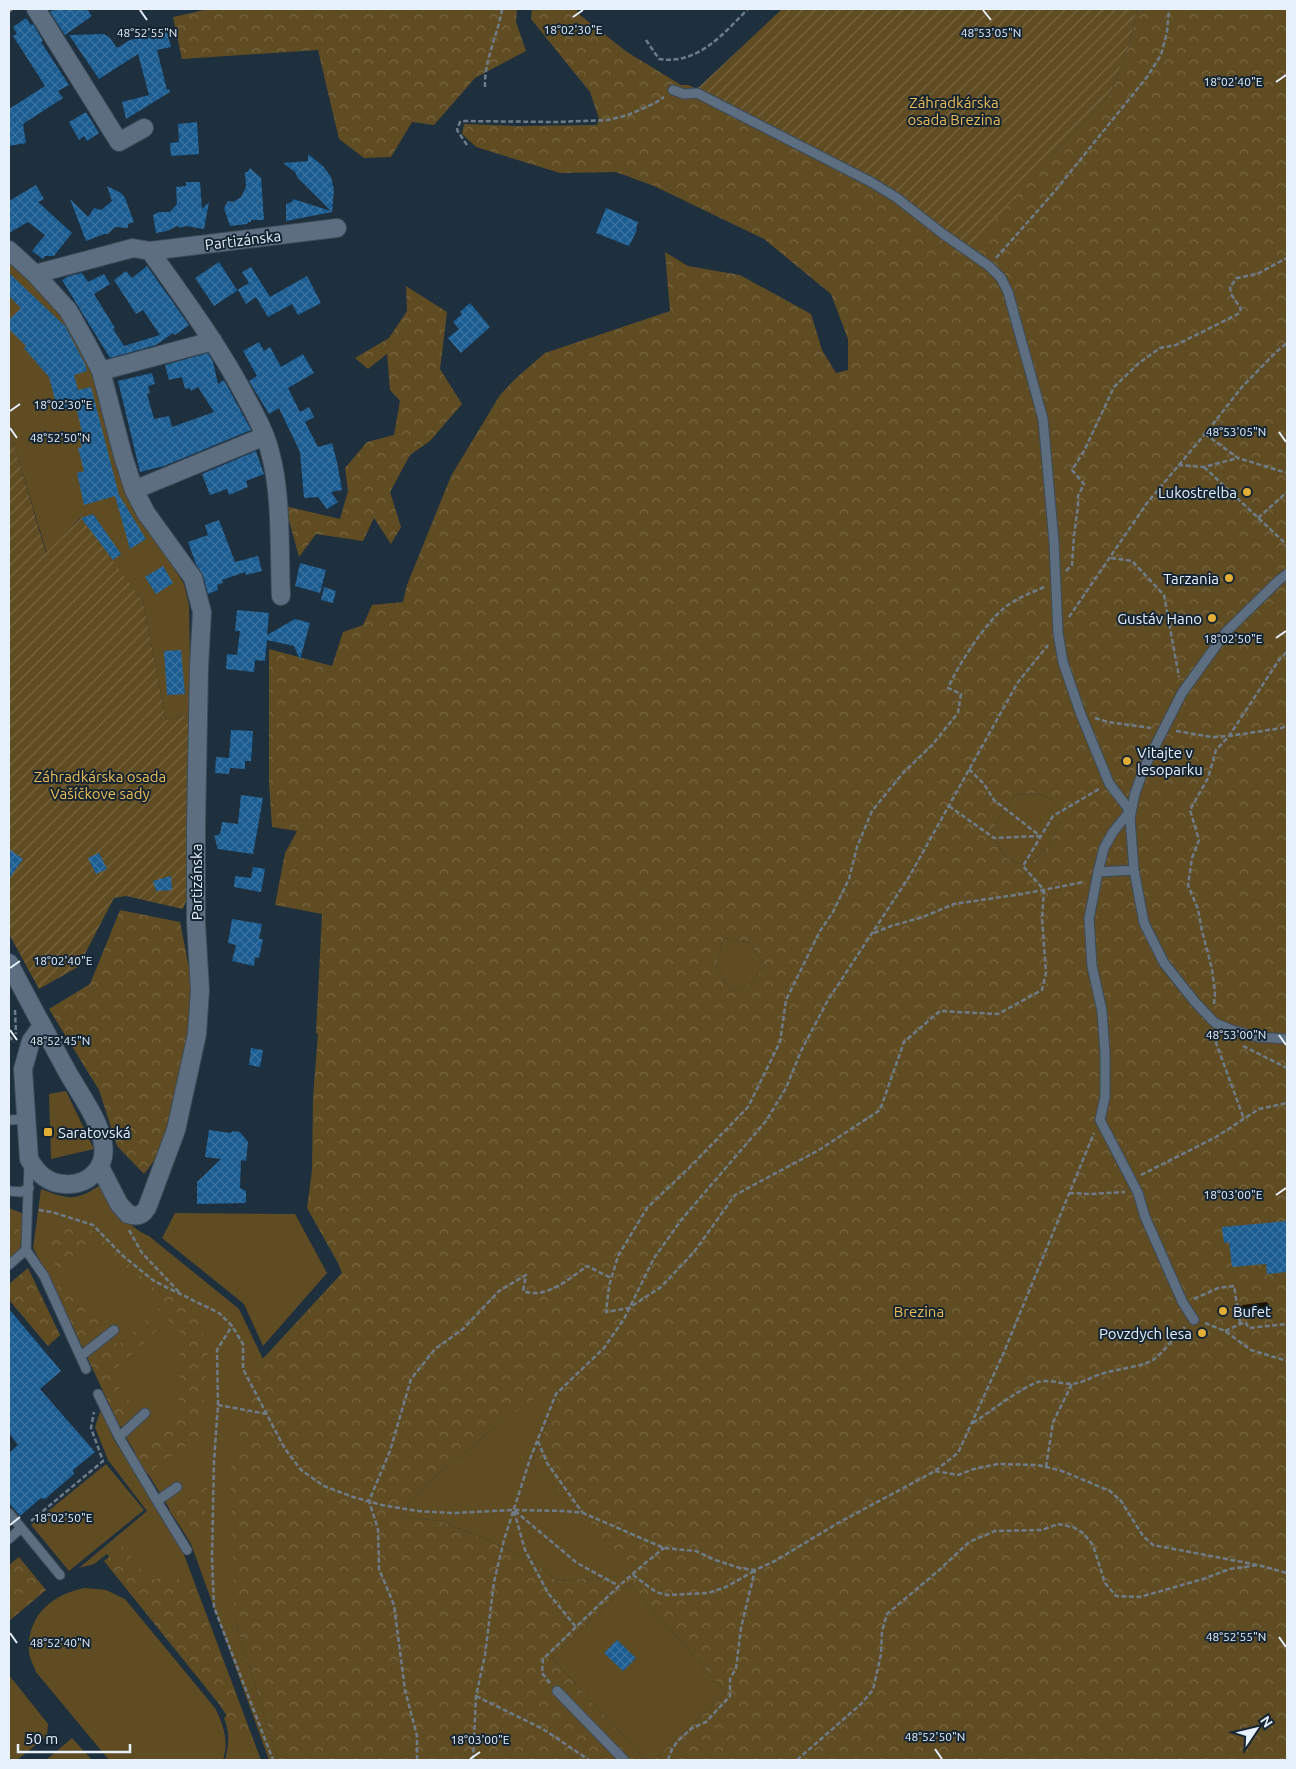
<svg xmlns="http://www.w3.org/2000/svg" width="1296" height="1769" viewBox="0 0 1296 1769" font-family="Ubuntu,sans-serif">
<style>
.grass{fill:#604c22}
.forest{fill:url(#forest-crowns);fill-rule:evenodd}
.garden{fill:url(#garden-furrows)}
.water{fill:#1c1100}
.building{fill:url(#building-cross-hatch)}
.lines{fill:none;stroke-linecap:round;stroke-linejoin:round}
.lane-casing{stroke:#3d4b58;stroke-width:11}
.street-casing{stroke:#3d4b58;stroke-width:20}
.path{stroke:#6e7c89;stroke-width:2.5;stroke-dasharray:5 2.5;stroke-linecap:butt}
.lane{stroke:#5c6e80;stroke-width:9}
.street{stroke:#5c6e80;stroke-width:18}
.ticks{fill:none;stroke:#e6f1fb;stroke-width:2}
.poi-dot{fill:#e3ae35;stroke:#152533;stroke-width:2}
.labels{text-anchor:middle;dominant-baseline:central;stroke-width:4;stroke-linejoin:round;paint-order:stroke}
.park-label{font-size:15px;fill:#efbd51;stroke:#152533}
.street-label{font-size:15px;fill:#e6f1fb;stroke:#152533}
.poi-label{font-size:15px;fill:#e6f1fb;stroke:#152533;text-anchor:end}
.ticks-label{font-size:12px;text-anchor:middle;fill:#e6f1fb;stroke:#152533;stroke-width:4;stroke-linejoin:round;paint-order:stroke}
</style>
<defs>
<pattern id="forest-crowns" width="20" height="18" patternUnits="userSpaceOnUse" patternTransform="scale(1.25)"><rect width="20" height="18" fill="#604c22"/><path d="M2 6a3 3 0 1 1 6 0M12 15a3 3 0 1 1 6 0" fill="none" stroke="#776643"/></pattern>
<pattern id="garden-furrows" width="10" height="10" patternUnits="userSpaceOnUse" patternTransform="scale(1.25)"><rect width="10" height="10" fill="#604c22"/><path d="M-1 1l2-2M0 10L10 0M9 11l2-2" fill="none" stroke="#776643"/></pattern>
<pattern id="building-cross-hatch" width="8" height="8" patternUnits="userSpaceOnUse" patternTransform="scale(1.25)"><rect width="8" height="8" fill="#1b5c91"/><path d="M0 0l8 8M0 8l8-8" fill="none" stroke="#3c74a1"/></pattern>
</defs>
<rect width="100%" height="100%" fill="#1e2f3e"/>
<path class="grass" d="M9,262L62,313L85,352L100,399L118,469L133,509L158,543L184,584L189,605L191,714L166,720L143,601L80,518L47,554L15,447L9,436Z
M1036,793L1053,800L1060,808L1059,821L1050,845L1031,862L1019,864L1007,859L994,838L996,822L1015,795Z
M724,938L750,943L765,966L751,983L731,991L716,966Z
M66,1091L94,1149L51,1159L49,1094Z
M100,1185C114,1205 127,1227 149,1236L239,1309L263,1359L258,1364L235,1620L278,1760H269L191,1544L127,1439L55,1289L33,1248L41,1189C67,1199 76,1202 100,1185Z
M9,1208L24,1214L20,1252L9,1262Z
M175,1213L295,1214L327,1273L263,1346L244,1304L162,1238Z
M553,1384L559,1393L531,1464L578,1508L633,1575L557,1581L536,1563L485,1539L440,1521L400,1516L425,1485L503,1421Z
M101,1409L114,1440L156,1505L183,1552L261,1760H225C229,1744 230,1733 224,1718L231,1711L107,1554L94,1564L79,1568L147,1511L108,1460L95,1427Z
M106,1464L144,1510L69,1571L31,1525Z
M629,1583L727,1693L653,1760H645L552,1658Z
M85,1588L106,1590L125,1599L215,1708C224,1726 229,1741 223,1760H109L36,1672C34,1666 30,1659 29,1653C26,1616 52,1594 85,1588Z
M9,1675L48,1724L47,1736L17,1760L9,1758Z
M72,1738L92,1760H46Z"/>
<path class="forest" d="M209,9H517L516,22L526,51L475,78L434,125L412,122L391,157L364,158L339,139L318,50L182,59L173,17Z
M532,9H576L580,15L627,52L681,85H688L697,89C761,121 825,152 886,189L1051,156L1109,96L1129,46L1137,9H1287V1760H653L727,1693L629,1583L552,1658L645,1760H278L235,1620L230,1471L258,1364L342,1273L338,1263L307,1208L312,1170L313,1098L318,1034L316,1033L322,914L275,905L285,853L297,831L272,827L269,783V649L332,666L343,632L363,625L372,605L403,602L407,585L451,476L500,395L515,379L545,353L670,311L665,252L688,266L740,275L811,314L822,350L836,373L848,370V339L831,294L764,239L654,186L616,172L560,173L476,147L462,134L464,124L517,126L597,125L599,119L590,92L531,19ZM1036,793L1053,800L1060,808L1059,821L1050,845L1031,862L1019,864L1007,859L994,838L996,822L1015,795ZM724,938L750,943L765,966L751,983L731,991L716,966ZM553,1385L559,1393L531,1464L578,1508L632,1575L557,1581L536,1563L485,1539L440,1521L400,1516L425,1485L503,1421Z
M406,286L447,312L440,369L462,404L430,441L410,455L390,492L401,527L391,544L374,518L363,541L316,534L299,557L285,506L340,519L348,491L345,468L367,442L394,435L400,401L390,390L387,354L368,369L355,358L389,338L407,311Z
M120,910L180,922L194,993L182,1073L167,1144L144,1174L117,1146L99,1090L49,1009L90,984Z
M9,1211L21,1215L17,1254L9,1245Z
M61,1221L91,1229L153,1287L191,1307L208,1346L201,1435L147,1474L134,1454L179,1416L180,1332L93,1242L56,1274L49,1232Z
M28,1268L60,1335L48,1346L9,1300V1284Z
M64,1282L118,1345L148,1318L158,1329L109,1375L138,1411L120,1427L55,1289Z
M208,1479L204,1521L188,1537L169,1510Z
M122,1546L151,1580L173,1576L195,1590L253,1740L245,1744L219,1704L104,1561Z
M19,1557L46,1590L9,1621V1565Z"/>
<path class="garden" d="M782,9H1137L1129,46L1109,96L1051,156L969,250L886,189L847,165L697,89Z
M9,436L15,447L46,553L81,518L143,601L166,720L191,714L187,898L183,909L126,896L114,898L78,967L39,989L9,934Z"/>
<path class="water" d="M1267,1302L1269,1306L1266,1308L1244,1312L1241,1307L1243,1305Z"/>
<path class="building" d="M55,9H87L92,16L65,35L50,12Z
M26,18L31,25L33,24L43,41L41,42L69,85L58,91L63,98L23,124L26,143L9,146V109L45,86L13,36L17,34L13,27Z
M167,31L171,47L157,50L167,90L169,89L170,92L126,119L122,102L149,95L138,54L99,79L69,35L104,34L110,38L117,48L130,40Z
M86,112L99,133L87,141L84,136L79,140L69,122Z
M197,122L199,154L171,156L170,143L179,142L178,124Z
M308,154L323,166L331,177L334,190L332,212L286,221V204L292,202L293,199L331,211L298,178L295,172L283,163L308,161Z
M250,168L261,178L264,220H251V222H248L247,224L230,226L224,208L228,201L233,202L241,197L246,187L245,172H248Z
M186,182H200L202,209L209,202L204,229L186,226L180,228L177,226L167,231L156,233L153,215L159,212H170L177,204L176,187L186,186Z
M36,185L44,199L38,202L72,233L54,256H45L43,259L32,251L45,235L28,222L9,233V201Z
M107,186L121,193L125,198L134,222L128,224V228L115,227L108,234H104L86,241L70,199L88,217L94,208L101,210L112,201Z
M606,208L638,222L636,229L637,230L629,246L596,233Z
M219,262L237,290L249,283L242,272L251,267L270,297L307,276L321,303L298,315L292,304L268,317L256,297L246,304L238,290L214,306L195,278Z
M147,266L189,325L175,335L173,333L156,345L110,358L62,280L69,276L82,273L88,282L104,274L110,284L94,294L115,328L113,329L124,346L160,335L143,310L136,314L114,280L126,271L132,278Z
M9,273L65,326L85,364L87,371L74,375L78,390L91,387L119,495L146,539L130,549L115,496L84,505L77,473L84,471L78,448L82,447L78,434L82,432L76,406L58,411L49,377L24,348L26,346L9,329V320L21,308L9,296Z
M470,303L490,327L461,353L448,338L459,329L453,322L462,314L460,312Z
M259,342L264,351L270,347L281,367L303,354L314,373L288,388L300,412L309,407L314,417L305,422L318,447L332,443L337,462L342,490L331,492L338,502L327,509L318,497L304,498L300,452L279,408L269,414L249,381L257,376L243,351Z
M208,353L213,362L218,384L224,380L251,430L164,466L140,472L118,381L152,373L155,384L148,386L150,393L147,394L154,419L169,416L172,427L214,412L198,387L191,391L190,388L185,389L182,377L169,380L165,365Z
M256,451L264,474L246,481L248,487L229,495L227,489L210,495L202,474Z
M93,514L121,554L113,560L81,518Z
M219,520L235,562L258,556L262,571L246,575L245,572L222,580L223,583L217,585L218,590L208,594L203,575L196,564L188,542L208,535L205,525Z
M300,563L326,570L320,593L295,586Z
M163,566L173,583L156,594L145,577Z
M324,587L336,591L333,603L321,600Z
M237,610L269,613L267,635L295,619L310,623L300,660L294,646L267,640L265,661L255,660L254,672L226,669L227,654L237,655L240,631H235Z
M181,650L185,694L167,695L164,651Z
M231,730L253,731L251,761H245V769L230,768L229,774L215,773L216,757L229,758Z
M241,795L263,798L253,854L218,849L214,836L220,834L222,822L238,824Z
M9,849L23,859L9,879Z
M99,853L107,869L96,874L88,858Z
M253,867L265,869L261,892L234,887L235,876L251,878Z
M171,876L172,890L156,891L153,881Z
M232,919L262,924L259,939H263L259,958L255,957L254,966L232,961L236,945L228,943Z
M251,1048L263,1050L260,1067L249,1065Z
M209,1130L230,1133L233,1131L240,1132L248,1142L246,1161L241,1160L240,1188L246,1191V1203L197,1204V1182L221,1159L205,1157Z
M1287,1221V1272L1267,1274L1266,1264L1232,1267L1229,1242L1224,1243L1222,1227Z
M9,1309L61,1371L40,1389L95,1452L73,1470L74,1474L45,1499L41,1498L20,1516L9,1503V1453L18,1445L9,1433Z
M617,1640L636,1658L623,1671L604,1653Z"/>
<g class="lines">
<g class="lane-casing">
<path id="lane" d="M673,90L684,94L697,93L871,182L897,198L943,234L989,266L1001,278L1008,292L1043,419L1054,542L1058,633L1063,662L1080,712L1109,783L1130,811
M1287,574L1278,581L1226,632L1182,693L1145,766L1135,793L1130,818L1134,870L1144,923L1164,963L1195,1002L1215,1023L1232,1030L1258,1037L1287,1039
M1130,811L1113,832L1104,848L1098,872L1089,919L1092,966L1102,1011L1105,1053V1097L1100,1120L1138,1193L1145,1217L1183,1303L1194,1320
M1098,872L1134,870
M10,1120L26,1119
M29,1164L26,1250L44,1276L86,1369
M9,1191L21,1192L29,1188
M9,1265L26,1250
M81,1356L114,1330
M98,1394L119,1437L157,1501L177,1487
M119,1437L145,1413
M157,1501L187,1550
M9,1513L60,1575
M9,1539L21,1528
M557,1691L624,1760"/>
</g>
<g class="street-casing">
<path id="street" d="M36,9L119,142L144,128
M9,250L35,274L68,310L86,342L101,371L123,456L134,490L146,513L193,578L202,612L199,667L196,827V923L200,990L197,1034L176,1130L147,1208C142,1216 136,1217 128,1214L119,1204L100,1167
M150,251C183,298 217,343 244,394C254,413 265,431 270,452C282,494 279,552 281,596
M35,274L133,248L150,251L337,228
M101,371L213,341
M134,490L265,436
M9,963C28,1000 48,1036 68,1073C80,1094 100,1121 103,1144C107,1168 88,1186 64,1184C47,1183 37,1173 29,1159L23,1069L31,1041L42,1026"/>
</g>
<path class="path" d="M9,12L12,9
M646,40L659,59C698,65 723,34 748,9
M485,87C484,60 498,35 502,9
M467,145L457,130L460,122L463,121L557,122L608,120L628,115L655,103L664,97
M996,258L1055,191L1147,77L1161,55L1167,32L1169,9
M1205,434L1238,458L1287,473
M1178,465L1204,467L1238,458
M1204,467L1287,545
M1258,518L1287,492
M1111,558L1132,561L1164,595L1179,677
M1066,571L1072,565L1074,536L1078,506V496L1084,484L1072,470L1084,451L1114,387L1139,363L1160,348L1176,345L1238,314L1241,309L1231,294L1230,287L1237,278L1257,274L1287,258
M1044,587C1031,593 1014,599 1003,609C984,625 958,665 948,688L961,694L958,713L932,745L903,773L872,811L857,847L849,879L833,912L820,931L786,1000L780,1042L748,1107L689,1168L647,1208L618,1256L609,1286L606,1312L629,1308L661,1287L694,1252L735,1195L819,1150L880,1110L904,1042L940,1011L998,1014L1042,990L1046,973L1042,918L1044,890L1023,866L1053,816L1099,789
M1069,617L1147,503L1205,434L1242,387L1276,352L1287,343
M1095,718L1108,722L1151,728
M1176,731L1212,737L1229,736L1282,728L1287,725
M969,769L984,784L994,800L1040,836
M949,806L994,838L1040,836
M874,933L891,926L923,917L954,904L1022,894L1084,882
M1214,1004L1215,993L1212,969L1202,931L1198,909L1188,885L1192,858L1199,840L1190,810L1208,778L1216,750L1229,736L1279,660L1287,652
M15,1010L16,1034
M1215,1034V1040L1244,1119
M9,1036L14,1042
M1243,1046L1287,1068
M1141,1175L1216,1137L1259,1109L1287,1103
M1069,1193L1091,1194L1125,1192
M39,1210L52,1212L93,1225L122,1255L154,1281L219,1313L232,1326L243,1344V1369L285,1449L301,1470L324,1486L353,1497L382,1505L417,1511L452,1513L514,1510L565,1511L583,1513L664,1548L696,1551L715,1560L740,1568L755,1570L775,1561L838,1523L935,1471L958,1453L1004,1352L1094,1133
M129,1230L142,1253L179,1292
M1194,1299L1218,1288L1234,1286L1240,1323
M1205,1323L1225,1331L1251,1350L1287,1361
M1225,1331L1245,1322L1249,1328L1287,1324
M218,1405L217,1350L232,1326
M267,1414L218,1405L214,1461L212,1558L214,1607L273,1760
M973,1423C990,1412 1020,1388 1038,1382C1048,1379 1062,1384 1072,1384C1083,1383 1091,1377 1101,1374C1116,1369 1141,1367 1153,1360C1165,1351 1174,1337 1185,1327
M538,1441L547,1463L582,1512
M1046,1467L1053,1422L1072,1384
M935,1471L958,1475L974,1469L998,1464L1038,1465L1062,1471L1110,1491L1121,1501L1143,1536L1153,1545L1258,1565L1287,1573
M514,1511L525,1550L548,1593L576,1627
M515,1511L577,1563L619,1586
M31,1521L103,1461L91,1428L94,1412
M633,1575L656,1592L667,1595L708,1593L726,1587L754,1571
M550,1683L542,1673L543,1659C583,1621 621,1581 664,1548
M476,1696L543,1729L589,1760
M417,1760V1736L405,1690L394,1605L379,1569L378,1529L369,1501L390,1451L411,1379L435,1349L463,1329L499,1291L526,1275L523,1291C546,1300 570,1278 587,1266L611,1278
M473,1760L476,1696L485,1655L494,1582L504,1540L530,1459L556,1394L604,1348L624,1319L654,1258L682,1219L766,1121L786,1088L801,1051L828,1000L909,877L1018,682L1048,645
M668,1760L672,1749L678,1741L692,1728L706,1722L730,1696V1679L736,1668L741,1628L755,1570
M797,1760L861,1704L873,1690L881,1654L882,1631L887,1614L938,1571L969,1542L995,1531L1042,1530L1058,1524L1073,1527L1083,1533L1093,1545L1105,1583L1116,1596L1140,1597L1203,1579L1230,1569L1258,1565"/>
<use href="#lane" class="lane"/>
<use href="#street" class="street"/>
</g>
<path class="ticks" d="M140,10L147,20M983,10L991,20M573,17L583,10M1276,82L1286,75M10,411L20,404M10,428L17,438M1279,432L1286,442M1276,638L1286,631M10,968L20,961M10,1030L17,1040M1279,1035L1286,1045M1276,1195L1286,1188M10,1525L20,1517M10,1633L17,1643M1279,1637L1286,1647M935,1749L942,1759M470,1759L480,1752"/>
<g class="poi-dot">
<circle cx="1247" cy="492" r="5"/>
<circle cx="1229" cy="578" r="5"/>
<circle cx="1212" cy="618" r="5"/>
<circle cx="1127" cy="761" r="5"/>
<rect x="43" y="1127" width="10" height="10" rx="2.5"/>
<circle cx="1223" cy="1311" r="5"/>
<circle cx="1202" cy="1333" r="5"/>
</g>
<g class="labels">
<g class="park-label">
<text x="954" y="102">Záhradkárska<tspan x="954" dy="17">osada Brezina</tspan></text>
<text x="100" y="776">Záhradkárska osada<tspan x="100" dy="17">Vašíčkove sady</tspan></text>
<text x="919" y="1311">Brezina</text>
</g>
<g class="street-label">
<text transform="translate(243 240) rotate(-7)">Partizánska</text>
<text transform="translate(196 882) rotate(-90)">Partizánska</text>
</g>
<g class="poi-label">
<text x="1237" y="492">Lukostrelba</text>
<text x="1219" y="578">Tarzania</text>
<text x="1202" y="618">Gustáv Hano</text>
<text x="1137" y="752" text-anchor="start">Vitajte v<tspan x="1137" dy="17">lesoparku</tspan></text>
<text x="58" y="1132" text-anchor="start">Saratovská</text>
<text x="1233" y="1311" text-anchor="start">Bufet</text>
<text x="1192" y="1333">Povzdych lesa</text>
</g>
</g>
<g class="ticks-label">
<text x="573" y="34">18°02'30"E</text>
<text x="147" y="37">48°52'55"N</text>
<text x="991" y="37">48°53'05"N</text>
<text x="1233" y="86">18°02'40"E</text>
<text x="63" y="409">18°02'30"E</text>
<text x="1236" y="436">48°53'05"N</text>
<text x="60" y="442">48°52'50"N</text>
<text x="1233" y="643">18°02'50"E</text>
<text x="63" y="965">18°02'40"E</text>
<text x="1236" y="1039">48°53'00"N</text>
<text x="60" y="1045">48°52'45"N</text>
<text x="1233" y="1199">18°03'00"E</text>
<text x="63" y="1522">18°02'50"E</text>
<text x="1236" y="1641">48°52'55"N</text>
<text x="60" y="1647">48°52'40"N</text>
<text x="935" y="1741">48°52'50"N</text>
<text x="480" y="1744">18°03'00"E</text>
</g>
<rect width="1296" height="1769" fill="none" stroke="#e6f1fb" stroke-width="20"/>
<g transform="translate(1256 1729) rotate(55)" stroke="#152533" stroke-width="4" paint-order="stroke">
<path d="M0-4L9 19L0 12L-9 19Z" fill="#e6f1fb"/>
<text y="-8" font-size="14" font-weight="bold" text-anchor="middle" fill="#e6f1fb">N</text>
</g>
<path d="M18 1744v8h112v-8" fill="none" stroke="#e6f1fb" stroke-width="2.5"/>
<text x="25" y="1744" font-size="15" fill="#e6f1fb" stroke="#152533" stroke-width="4" paint-order="stroke">50 m</text>
</svg>
